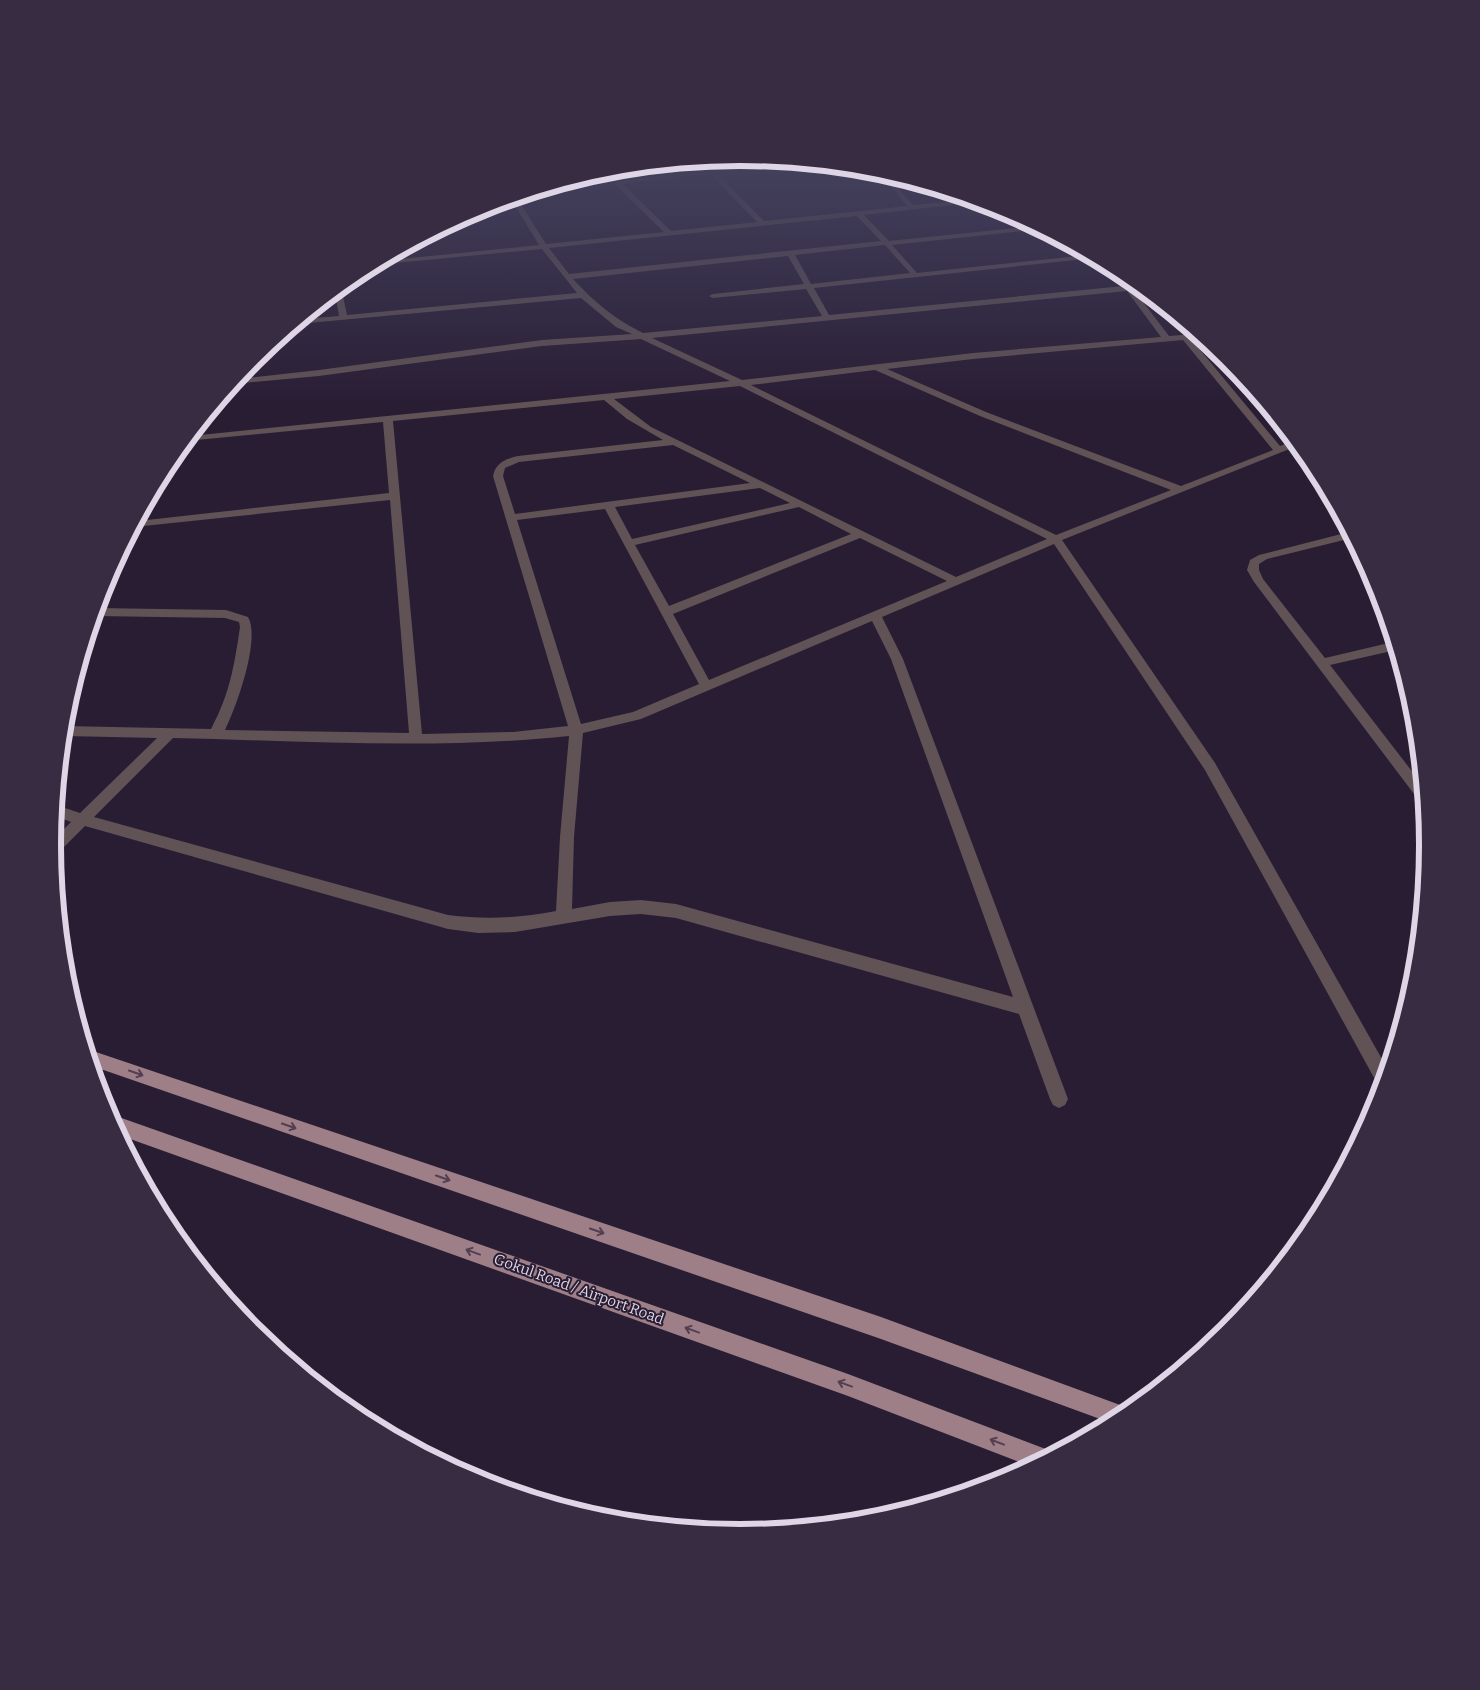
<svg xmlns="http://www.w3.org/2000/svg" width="1480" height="1690" viewBox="0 0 1480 1690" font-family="Bitter,serif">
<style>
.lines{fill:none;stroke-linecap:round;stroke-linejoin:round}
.minor{fill:#605255;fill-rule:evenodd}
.major{fill:#9e7f87;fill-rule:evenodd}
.oneway{stroke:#523f51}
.labels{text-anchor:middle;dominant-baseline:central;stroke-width:4;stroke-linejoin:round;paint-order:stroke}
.near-street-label{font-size:15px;fill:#ded6e6;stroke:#291d34}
.rim{fill:none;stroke:#ded6e6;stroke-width:6}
</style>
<rect width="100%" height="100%" fill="#291d34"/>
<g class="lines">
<path class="minor" d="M711,169H737L717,173L764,221L907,206L879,172L885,174L913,205L969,200L978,202L864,215L889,241L1034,226L1040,229L892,245L917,273L1088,255L1094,258L814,288L829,315L1124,286L1111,270L1113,268L1121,273L1169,336L1195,334L1201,338L1191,339L1280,446L1293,441L1297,446L1062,540L1215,763L1387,1068L1382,1087L1378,1085L1205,770L1054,544L882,617L903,659L1068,1099L1065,1105L1059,1108L1053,1105L1050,1099L1019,1014L676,918L641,914L610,916L515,932L478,933L448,929L85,826L58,853L53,855V840L71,822L55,816L56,805L80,813L157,738L64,736V726L211,729C230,693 234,667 240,627L239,622L225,618L96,616L97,608L226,610L248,617C261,639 236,708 225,730L409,733L390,500L134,527L138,521L389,493L383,422L186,441L191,436L730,381L641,339L542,346L319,376L233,384L237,379L319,370L542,340L632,334L616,327L581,298L297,324L302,319L339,316L335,292L341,287L347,315L577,293L542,249L373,265L381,261L539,245L511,199L517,198L546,244L664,232L602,172L608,170L619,181ZM710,174L757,222L671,231L623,184ZM857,216L881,241L569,274L549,248ZM885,245L910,273L811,284L795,255ZM788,256L804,284L713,294L709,296L713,298L806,289L822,316L643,333C616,320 593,301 573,279ZM1127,291L1161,337L973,353L742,380L652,338ZM1183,340L1273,450L1181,486L986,412L887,369L973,359ZM875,370L980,416L1171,490L1056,535L751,385ZM740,386L1047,539L956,577L651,427L614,399ZM604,400L627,419L663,440L518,456C506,459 496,462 493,476L568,726L513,732L422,734L393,421ZM673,445L750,483L515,514L503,476L505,468L519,462ZM760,488L790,503L632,539L615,507ZM799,507L851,534L669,606L635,545ZM605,509L699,684L633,712L581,724L517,520ZM860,538L947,581L709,680L673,614ZM872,621L891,659L1013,997L676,904L641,900L610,902L572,909L574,837L583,733L641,719ZM569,736L560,837L556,911C518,918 487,920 448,915L94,817L173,738C305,741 438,750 569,736Z
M1349,532L1352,538L1267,559L1259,564V570L1263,579L1325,658L1393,642L1396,650L1330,665L1421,783L1422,799L1417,798L1254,582L1247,570L1250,560L1259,555Z"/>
<path class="major" d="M87,1049L881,1317L1131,1409L1111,1423L881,1339L92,1066Z
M113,1115L848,1374L1043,1448L1051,1451L1052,1454L1030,1466L848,1396L119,1135L109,1116Z"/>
</g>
<defs><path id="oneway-shaft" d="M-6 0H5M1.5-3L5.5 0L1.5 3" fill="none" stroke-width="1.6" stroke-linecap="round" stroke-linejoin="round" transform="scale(1.25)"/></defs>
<g class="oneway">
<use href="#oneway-shaft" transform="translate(136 1073) rotate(19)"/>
<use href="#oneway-shaft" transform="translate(289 1126) rotate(19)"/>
<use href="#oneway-shaft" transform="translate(443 1178) rotate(19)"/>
<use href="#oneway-shaft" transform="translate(597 1231) rotate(19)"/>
<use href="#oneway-shaft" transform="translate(473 1252) rotate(-160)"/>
<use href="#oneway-shaft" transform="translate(692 1330) rotate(-160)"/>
<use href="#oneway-shaft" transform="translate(845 1384) rotate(-160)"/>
<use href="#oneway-shaft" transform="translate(997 1442) rotate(-159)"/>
</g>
<linearGradient id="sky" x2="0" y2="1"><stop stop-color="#17101d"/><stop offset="0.42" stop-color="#43405c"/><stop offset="1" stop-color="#43405c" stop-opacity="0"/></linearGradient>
<rect width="1480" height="406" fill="url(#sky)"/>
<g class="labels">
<g class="near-street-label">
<text transform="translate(579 1289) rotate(20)">Gokul Road / Airport Road</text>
</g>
</g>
<path d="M0 0H1480V1690H0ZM61 845a679 679 0 1 1 1358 0a679 679 0 1 1-1358 0Z" fill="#372c42" fill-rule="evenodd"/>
<path class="rim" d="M61 845a679 679 0 1 1 1358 0a679 679 0 1 1-1358 0Z"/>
</svg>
